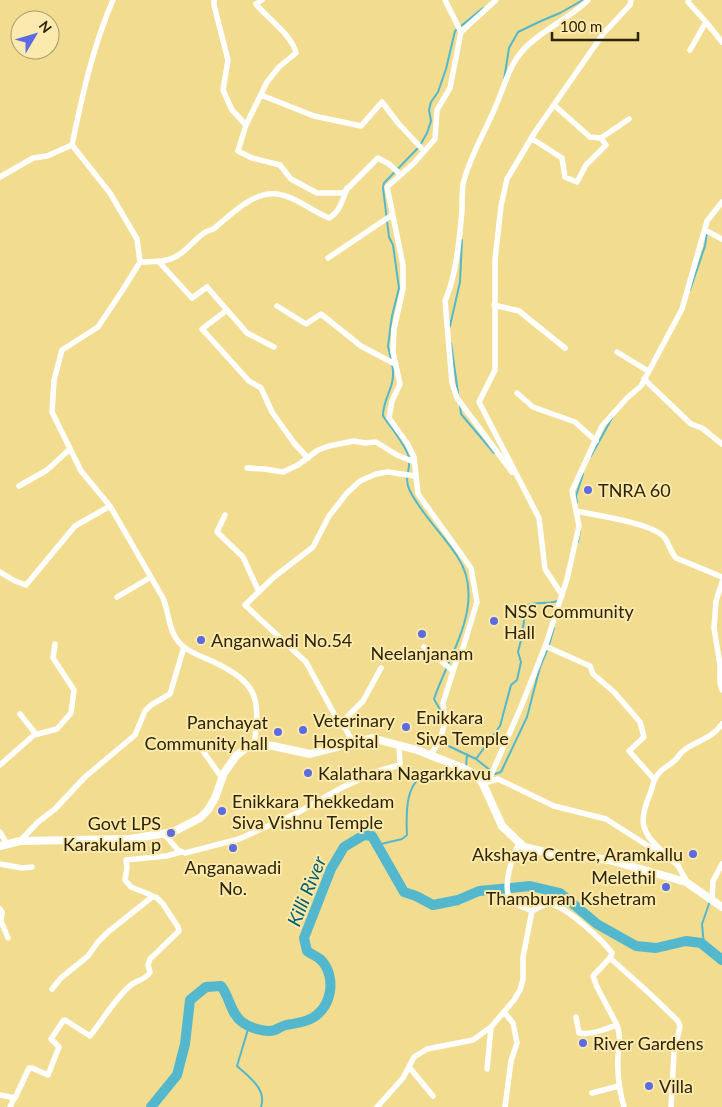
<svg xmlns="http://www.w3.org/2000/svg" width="722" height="1107" viewBox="0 0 722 1107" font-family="Lato,sans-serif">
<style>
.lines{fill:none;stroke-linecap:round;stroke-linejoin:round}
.stream{stroke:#53b8cd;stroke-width:2}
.river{stroke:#53b8cd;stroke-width:10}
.minor{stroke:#fff;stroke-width:5.5}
.major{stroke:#fff;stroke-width:8}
.poi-dot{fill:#5b6be2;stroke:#fbe9ad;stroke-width:2}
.labels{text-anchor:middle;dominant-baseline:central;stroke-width:4;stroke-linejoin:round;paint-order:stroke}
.poi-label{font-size:18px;fill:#2d2403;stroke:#fbe9ad;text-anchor:start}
.water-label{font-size:19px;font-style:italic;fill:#075f6e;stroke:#fbe9ad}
</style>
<rect width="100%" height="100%" fill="#f2dc8f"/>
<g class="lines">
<path class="stream" d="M504,80L509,48L518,32L541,21L560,13L583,0
M690,290L705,246L707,232
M450,326L460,282L462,240
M451,343L458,393
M391,359L388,346L390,330L392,316L399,288L393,245L389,237L383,188L384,183L419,147L427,133L431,121L429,110L431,102L438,92L446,69L455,31L483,8
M392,364C397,387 383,396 383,416C391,428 406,445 409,458C411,471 403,477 410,491C422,515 443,534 457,556C488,602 449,654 434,699L442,713
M460,405L461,414L494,453
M591,456L612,418
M577,503L576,496L583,474
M578,542L580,530
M549,645L554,628
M440,742L476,759L500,726L511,685L517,680L521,662L518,652L522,636L526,606C536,601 545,605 558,601
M476,759L495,774L501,772L527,717L540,667L547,650
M466,767L467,754
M377,845L402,839L407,835C406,815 404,774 434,774C444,774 452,779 462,780L464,771
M704,945L702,924L710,901
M249,1026L237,1066C249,1077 267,1089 261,1107"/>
<path class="river" d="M151,1107L177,1075L185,1044L190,1000L206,987L221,986C230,997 230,1013 242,1022C250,1028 266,1033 275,1030C279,1028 282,1026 286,1025C293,1024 301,1023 308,1020C332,1011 338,976 320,959C316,956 311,954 307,951L304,938L331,869L344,847L364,835L372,836L404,892L416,896L433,905L458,900L479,891L530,886L560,893L597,924L636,946L656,948L686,941L701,943L722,960"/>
<path class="minor" d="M113,0C93,46 82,96 72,145L110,193L137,239L140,262L122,291L98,327L62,350L54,380L52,412L81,471L110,506L163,598C170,615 168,635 184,647C191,653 203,657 212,661C257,683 261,696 254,744
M214,0V5L228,60L223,90L232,110L246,125L267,82L279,67L296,53C292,35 267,18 256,4L262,0
M689,0L688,2L706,22
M461,32L496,0
M690,50L706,22L722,42
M261,95L314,116L361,126L382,102L398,123L424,151
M554,105L590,137L601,138L629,119
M246,125L238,151L252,158L280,165L291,179L317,193H343L378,158L389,164L400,174
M531,138L562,158L565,177L577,182L586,165L606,145L601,138
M0,177L33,158L47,156L72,145
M705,230L722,239
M328,258L392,215
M140,262C153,261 165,263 177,256C187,250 194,240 204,233C208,230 214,230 217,226C233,213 254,191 277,194C294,196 312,211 329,218C340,212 343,199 347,188
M159,262L192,298L207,287L247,333L274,347
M494,305L519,311L565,348
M277,306L306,324L321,314L361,346L395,364
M227,310L202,329L249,381L261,388L272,412L294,443L308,458
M617,352L648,371
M644,379L691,424L702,428L722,444
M517,393L533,407L575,422L596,441
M247,468L264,469L283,472L298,465L318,450L329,446L354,441L365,443L376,442L397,455L414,462
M512,472L457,398L452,383L445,301C457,273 459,240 462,211C462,202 462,192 463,184C469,158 484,134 494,110C504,89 508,66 524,49C543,29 569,19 588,0
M19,486L47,470L70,449
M576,511C595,515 652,523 664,537C669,543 670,551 676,558L722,577
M225,515L217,532L243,557L259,592
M0,572L15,581L26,585L75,526L110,506
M722,582L716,601L714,628L720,665V683L722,690
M562,595L545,569L539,518L479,402L495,370V260L501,206L507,179L535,132L603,34L630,5L631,0
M117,597L151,577
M545,646L590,666L593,674L614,692L640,722L644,737L629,751L654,779
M424,647L453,671
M345,728L338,721L306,662L245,605L274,577L313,547L329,516L347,493L360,481L376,474L388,472L415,476
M34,735L57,729L71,713L74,690L53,658L55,644
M353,742L345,728L346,718L363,701L381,668
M198,744L222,778
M430,756L440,740L444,726L445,720L443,703L456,662L463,648L477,602L471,568L418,494L414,457L407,443L389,418L392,401L400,384L393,352L394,329L403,289V265L387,187L414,163L435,139L437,110L450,88L461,32L445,0
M0,765L34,735L35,733L20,714
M488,782L498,779L554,806L606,819L678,865
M483,784L488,782L521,707L546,644L567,579L579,526L572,491L602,426L627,398L641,386L682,309L707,221L722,202
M0,832L7,844
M164,834L178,850L185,853L239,839L297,813L343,787L381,770L400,765L399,745
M20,841L38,822L55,809L85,777L135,735L145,711L151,705L170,694L184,647
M662,851C640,832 639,820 650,794C653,786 653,779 659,773C663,768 669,766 674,761C677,759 679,755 682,752C695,740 710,741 722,724
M0,864L22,868L32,867
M677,864L686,880V882
M712,900L713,881L722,864
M0,909L2,912L1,921L8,938
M532,911C538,908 544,904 550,904C566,906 602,940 612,953L610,958L593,976L597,987L617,1025C605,1029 593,1035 579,1033L576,1017
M610,958L649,993L678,1021L680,1026L674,1053L671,1107
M52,989L61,978L88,956L98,942L108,932L152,897L151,895L131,887L125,880L127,867L126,860L166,856L181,852
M504,1012L513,1023L517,1043L511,1061L505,1107
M617,1025C621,1036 619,1045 618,1056C617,1074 619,1090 624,1107
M409,1067L433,1096
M487,1069L491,1027
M592,1093L619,1086
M0,1095L15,1098L29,1068H32L48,1075L59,1047L51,1039L63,1021L65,1020L90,1036C103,1020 115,998 131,985C137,980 147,979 150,972L148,965L150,959L179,931L178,927L163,904L156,897H152
M10,1107L14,1098
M377,1107L403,1078L414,1057L427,1049L473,1040L491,1027L514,1000L520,990L523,979V957L532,911C526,908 515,905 511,900C501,887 513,856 519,843"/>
<path class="major" d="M0,846L20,841L130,839L173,832L200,818L208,810L215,798L224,773L236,756L247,747L254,744L273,746L310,754L372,738L417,750L463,768L476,775L483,784L502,826L524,847L545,852L609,860L686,882L722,907"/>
</g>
<g class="poi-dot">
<circle cx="588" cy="490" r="5"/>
<circle cx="494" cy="621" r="5"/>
<circle cx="422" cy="634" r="5"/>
<circle cx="201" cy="640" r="5"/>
<circle cx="406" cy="727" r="5"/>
<circle cx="303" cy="730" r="5"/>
<circle cx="278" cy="732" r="5"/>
<circle cx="308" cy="773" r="5"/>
<circle cx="222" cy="811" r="5"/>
<circle cx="171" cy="833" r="5"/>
<circle cx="233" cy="848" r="5"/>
<circle cx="693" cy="854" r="5"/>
<circle cx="666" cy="887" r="5"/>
<circle cx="583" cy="1043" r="5"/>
<circle cx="649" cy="1086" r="5"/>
</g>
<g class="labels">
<g class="poi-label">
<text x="598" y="490">TNRA 60</text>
<text x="504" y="611">NSS Community<tspan x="504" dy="21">Hall</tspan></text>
<text x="211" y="640">Anganwadi No.54</text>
<text x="422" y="653" text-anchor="middle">Neelanjanam</text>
<text x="416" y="717">Enikkara<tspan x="416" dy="21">Siva Temple</tspan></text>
<text x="313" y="720">Veterinary<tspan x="313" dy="21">Hospital</tspan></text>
<text x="268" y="722" text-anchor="end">Panchayat<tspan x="268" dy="21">Community hall</tspan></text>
<text x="318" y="773">Kalathara Nagarkkavu</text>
<text x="232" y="801">Enikkara Thekkedam<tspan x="232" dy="21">Siva Vishnu Temple</tspan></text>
<text x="161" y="823" text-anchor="end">Govt LPS<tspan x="161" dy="21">Karakulam p</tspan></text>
<text x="683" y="854" text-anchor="end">Akshaya Centre, Aramkallu</text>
<text x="233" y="867" text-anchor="middle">Anganawadi<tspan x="233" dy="21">No.</tspan></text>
<text x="656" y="877" text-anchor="end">Melethil<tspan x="656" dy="21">Thamburan Kshetram</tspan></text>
<text x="593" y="1043">River Gardens</text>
<text x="659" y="1086">Villa</text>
</g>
<g class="water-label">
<text transform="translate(306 891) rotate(-68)">Killi River</text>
</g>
</g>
<g transform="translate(35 35) rotate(52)"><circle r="24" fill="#fbe9ad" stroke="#a99a69"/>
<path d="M0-4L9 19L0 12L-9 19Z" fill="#5b6be2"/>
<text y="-8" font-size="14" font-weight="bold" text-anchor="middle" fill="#2d2403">N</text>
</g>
<path d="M552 32v8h86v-8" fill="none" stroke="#2d2403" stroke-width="2.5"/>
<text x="560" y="32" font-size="15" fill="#2d2403" stroke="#fbe9ad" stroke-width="4" paint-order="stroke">100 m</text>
</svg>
